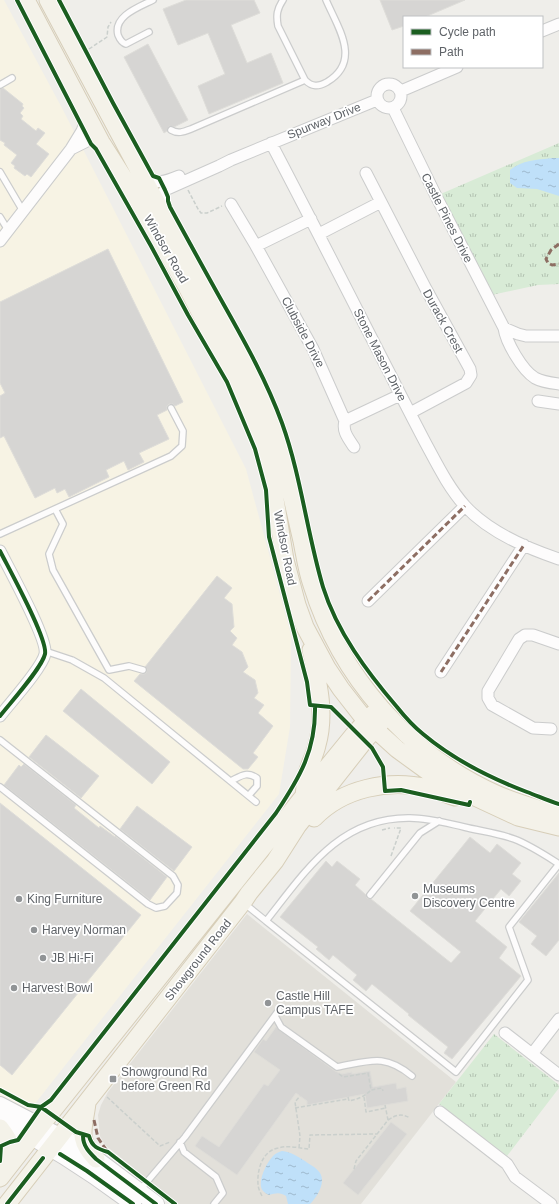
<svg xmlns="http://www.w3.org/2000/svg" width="559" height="1204" viewBox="0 0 559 1204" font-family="Helvetica,sans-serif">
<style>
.commercial{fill:#f7f3e4}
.education{fill:#e2e0da}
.grass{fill:url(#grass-tufts)}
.water{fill:url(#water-ripples)}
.building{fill:#d6d5d3;stroke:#deddd9}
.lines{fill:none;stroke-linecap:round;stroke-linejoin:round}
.service-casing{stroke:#cbcccc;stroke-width:8}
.minor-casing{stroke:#cbcccc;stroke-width:13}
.secondary-casing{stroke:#cacacb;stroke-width:18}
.primary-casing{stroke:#d7ceb8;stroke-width:19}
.path{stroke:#cacfcc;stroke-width:1.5;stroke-dasharray:4 2;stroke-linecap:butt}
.service{stroke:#fdfcfc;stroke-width:5.5}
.minor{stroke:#fdfcfc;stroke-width:11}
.secondary{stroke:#fdfcfc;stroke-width:16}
.primary{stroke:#f4f2e9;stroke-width:17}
.quiet{stroke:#8d6e63;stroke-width:3;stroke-dasharray:6 3;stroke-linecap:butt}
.cycleway-casing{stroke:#fff;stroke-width:6}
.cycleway{stroke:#1b5e20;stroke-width:4}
.poi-dot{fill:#919496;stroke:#fff;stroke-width:1.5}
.labels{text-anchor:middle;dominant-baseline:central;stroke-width:3.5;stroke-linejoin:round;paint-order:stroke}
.street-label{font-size:12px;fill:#5f6368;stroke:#fff}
.poi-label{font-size:12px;fill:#5f6368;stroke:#fff;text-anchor:start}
</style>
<defs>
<pattern id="grass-tufts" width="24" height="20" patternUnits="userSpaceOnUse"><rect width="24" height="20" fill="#d8ebd6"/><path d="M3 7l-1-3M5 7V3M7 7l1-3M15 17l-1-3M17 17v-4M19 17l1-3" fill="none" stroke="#b2c2b1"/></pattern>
<pattern id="water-ripples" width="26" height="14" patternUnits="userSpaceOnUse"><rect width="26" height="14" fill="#bfe0f9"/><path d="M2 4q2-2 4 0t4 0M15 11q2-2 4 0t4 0" fill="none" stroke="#9eb9cd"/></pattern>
</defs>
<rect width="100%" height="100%" fill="#efeeea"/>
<path class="commercial" d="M0,0H4L63,110L246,469L291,635L290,727L279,794L0,1148Z"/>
<path class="education" d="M247,914L456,1082L361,1204H178L105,1145L100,1136L98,1115L101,1105L108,1092Z"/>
<path class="grass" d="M559,143V284L538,285L487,296L436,196Z
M494,1034L559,1085V1088L507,1156L439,1104Z"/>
<path class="water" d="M552,158H559V196L537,189L517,188L510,183V170C522,160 537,160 552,158Z
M282,1151C291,1152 297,1156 305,1161C310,1165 316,1167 320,1173C326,1183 317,1197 310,1204H288L286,1196C280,1192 276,1193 269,1195C267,1194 265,1193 263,1191C256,1183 267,1162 273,1156C276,1153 279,1152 282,1151Z"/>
<path class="building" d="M186,0H254L260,13L231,25L247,63L271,53L283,83L209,114L198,86L225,74L208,33L178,45L163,9Z
M380,0H465L425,17H404V26L392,30Z
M148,44L188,120L174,127L169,126L167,131L164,133L124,57Z
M3,88L23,104L22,106L24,108L20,113L23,116L21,119L36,131L38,128L45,133L36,144L49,154L31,177L27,174L25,176L14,168L15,166L11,163L17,155L4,145L5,143L0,140V89Z
M108,249L183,402L175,406L173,404H169L167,406V410L157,415L169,439L139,453L144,462L128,470L124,461L106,470L109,477L69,497L65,489L57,493L55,488L35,498L4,436L0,438V396L5,393L0,383V302Z
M217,576L232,588L224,598L232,604L234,627L230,631L237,638L232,645L242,652L248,667L243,672L255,680L258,693L254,698L264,705L258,713L273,726L253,753L258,757L248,769H243L134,681L140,674H144L146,673L147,669L145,667Z
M81,689L170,762L152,784L63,711Z
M46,735L99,776L81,798L29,757Z
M24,764L76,805L74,808L99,828L100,826L115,837V836L167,877L150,900L4,785L19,765L21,767Z
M0,803L141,915L12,1075L0,1065Z
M137,806L192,847L174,871L120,829Z
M470,837L490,853L497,844L521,863L512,874L521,881L509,896L501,889L475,921L507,947L499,958L521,976L452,1059L444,1053L448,1047L408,1015L409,1014L372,984L366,991L353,980L357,975L333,955L329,960L316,949L318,947L280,917L326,861L332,867L337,861L360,879L355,885L366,895L367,898L371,899L451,963L461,952L410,911Z
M559,873V940L546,956L531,944L537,936L519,922Z
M276,1027L279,1030L335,1071L342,1074L352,1072V1074L370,1071L373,1087L396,1083L397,1089L406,1087L408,1101L367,1108L365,1094L307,1105V1101L296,1093L237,1175L195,1146L202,1136L219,1147L264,1084L268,1086L280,1070L254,1052L263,1039L266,1041Z
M391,1122L407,1134L358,1195L343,1183Z"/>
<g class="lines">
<g class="service-casing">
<path id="service" d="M283,0C277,9 276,15 278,26L305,80C312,87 318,87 327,82C362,61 338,28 326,0
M149,32L126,44C122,43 120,40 118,35C113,16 139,7 153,0
M0,85L12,78
M171,130C178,134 183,132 191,129L305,80
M0,172L23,211
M0,217L8,230
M55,509L63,524L49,554L53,570L109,670L129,666L143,670
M0,534L171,456L182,446L183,431L171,408
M45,651L72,660L104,678L256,802
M0,740L173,876L178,885L177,893L165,906L156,908L148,904L0,787
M231,781C241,776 246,771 257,778V786L249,795
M370,895L420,833L439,821
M245,904L266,921C305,872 339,817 410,818C429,818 446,823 464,827C480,831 498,833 514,839C530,845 545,855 559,864L509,927L528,980L456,1072L266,921
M275,1016L281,1027L337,1067C370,1061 384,1053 412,1076
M180,1142L184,1152L216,1177L223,1193L214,1204
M140,1190L185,1137L279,1010"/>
</g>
<g class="minor-casing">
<path id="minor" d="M542,31L559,24
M377 96a12 12 0 1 1 24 0a12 12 0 1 1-24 0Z
M401,91L457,67
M393,108L436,196L504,328C506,342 522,370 535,378C542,382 551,383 559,384
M271,143C311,219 350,296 389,372C401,396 413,419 425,442C437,464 448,487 465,506C489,532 526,548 559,559
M71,149L89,140L101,142
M366,173L381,202
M143,178C159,184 164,182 179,176
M231,204L256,246
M159,206L162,194L165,190L219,166L231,160L377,100
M311,219L256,246L313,349L345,421
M319,234L381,202L426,289L470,369L471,375L466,383L410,413
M0,241L71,149L82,131L88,116
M504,328L518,334L526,336H559
M538,401L559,404
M354,447C348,438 342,431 345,421L400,395
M0,551C9,569 48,639 45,654C42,668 10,703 0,716
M368,601L465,506
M441,672L524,545
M551,729L533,728L492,705L488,698V691L519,639L525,635H533L559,644
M505,1033L559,1075
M532,1054L559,1019
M440,1112L507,1164L515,1177L551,1204"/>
</g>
<g class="secondary-casing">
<path id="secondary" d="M0,1105L69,1141L96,1159L156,1204
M0,1120C47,1144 91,1172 133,1204"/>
</g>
<g class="primary-casing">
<path id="primary" d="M26,0L101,142L139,202L187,287L243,395L262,443L272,481L285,560L297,605L305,627L327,668L341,689L366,721L397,749L430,773L447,784L518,817L559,827
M48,0L143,178L251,374C260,395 270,416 277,438C287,472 294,507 302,541C305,556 307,571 312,585C340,676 409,755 496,794C516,803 538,809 559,815
M304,796C305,789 305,781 307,774C309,765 315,755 317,745C326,713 318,682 311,650
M314,818C343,788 388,779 428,788C437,790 446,794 455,797
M87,1103C84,1129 76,1138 96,1159
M0,1128C13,1145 12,1146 8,1167
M0,1178L50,1114L311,787L356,732L374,713
M7,1204L243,902L249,893L275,861L298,825L365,740L382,721"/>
</g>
<path class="path" d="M89,49L107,37L108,27L111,22
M188,190L198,209L201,213H207L222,206
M382,830L390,828
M391,856L401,828H394
M339,1074L343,1077L368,1073L371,1090L382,1088L383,1091
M107,1097L160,1146L170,1142
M348,1097L349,1101C358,1099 364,1097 371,1090
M364,1097L366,1112L386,1108
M295,1108L348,1099
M388,1120C396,1115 401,1113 410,1118
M299,1148L300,1136L295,1102L300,1096
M354,1169L356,1161L388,1120L385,1105
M262,1196C260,1192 258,1188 258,1184C257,1170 262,1151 278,1148C288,1145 299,1148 309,1149L310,1135L377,1134"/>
<use href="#service" class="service"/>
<use href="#minor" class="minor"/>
<use href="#secondary" class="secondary"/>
<use href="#primary" class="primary"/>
<path class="quiet" d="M559,244L551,250L546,259L548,263L552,265L559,264
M368,601L465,506
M441,672L524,545
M94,1120L98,1138L107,1151"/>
<g class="cycleway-casing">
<path id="cycleway" d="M17,0L91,144L96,149L151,246L188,315L227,382L255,449L266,490L269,537L307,682L310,705L331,707L372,748L383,767L385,791L401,790L469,805L470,802
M59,0L113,103L153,176L159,178L165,190L168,197V201L170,207C188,240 206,273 224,305C246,344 267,382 282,423C301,476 307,533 323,587C337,632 367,672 397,707C405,717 413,726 423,734C454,760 490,778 527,792C538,796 548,801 559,804
M0,551C9,569 48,639 45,654C42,668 10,703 0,716
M0,1090L28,1105L41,1107L76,1132L89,1136C92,1147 98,1149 108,1152L175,1204
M83,1136C83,1146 89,1152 96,1159L156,1204
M60,1154L87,1171L133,1204
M0,1161L1,1146L10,1142L18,1140L41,1107L51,1100L276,813C300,777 316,750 315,706
M7,1204L43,1158"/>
</g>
<use href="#cycleway" class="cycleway"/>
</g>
<g class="poi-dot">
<circle cx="415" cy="896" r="4"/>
<circle cx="19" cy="899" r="4"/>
<circle cx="34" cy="930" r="4"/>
<circle cx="43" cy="958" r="4"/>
<circle cx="14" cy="988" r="4"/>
<circle cx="268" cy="1003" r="4"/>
<rect x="109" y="1075" width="8" height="8" rx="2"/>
</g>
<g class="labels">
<g class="street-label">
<text transform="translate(324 121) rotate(-22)">Spurway Drive</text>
<text transform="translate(447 218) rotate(63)">Castle Pines Drive</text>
<text transform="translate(166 249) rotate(60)">Windsor Road</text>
<text transform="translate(443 321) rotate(61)">Durack Crest</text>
<text transform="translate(303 332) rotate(62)">Clubside Drive</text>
<text transform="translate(380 355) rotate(63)">Stone Mason Drive</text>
<text transform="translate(285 548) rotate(79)">Windsor Road</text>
<text transform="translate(198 960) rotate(-52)">Showground Road</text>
</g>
<g class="poi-label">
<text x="423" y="889">Museums<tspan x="423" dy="14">Discovery Centre</tspan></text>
<text x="27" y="899">King Furniture</text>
<text x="42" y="930">Harvey Norman</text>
<text x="51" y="958">JB Hi-Fi</text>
<text x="22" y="988">Harvest Bowl</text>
<text x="276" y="996">Castle Hill<tspan x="276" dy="14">Campus TAFE</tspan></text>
<text x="121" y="1072">Showground Rd<tspan x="121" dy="14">before Green Rd</tspan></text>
</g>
</g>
<rect x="403" y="16" width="140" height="52" fill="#ffffff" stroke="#bfc1c3"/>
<rect x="411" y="29" width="20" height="6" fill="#1b5e20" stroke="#bfc1c3"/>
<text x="439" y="36" font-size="12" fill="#5f6368">Cycle path</text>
<rect x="411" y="49" width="20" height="6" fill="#8d6e63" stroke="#bfc1c3"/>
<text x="439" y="56" font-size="12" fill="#5f6368">Path</text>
</svg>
